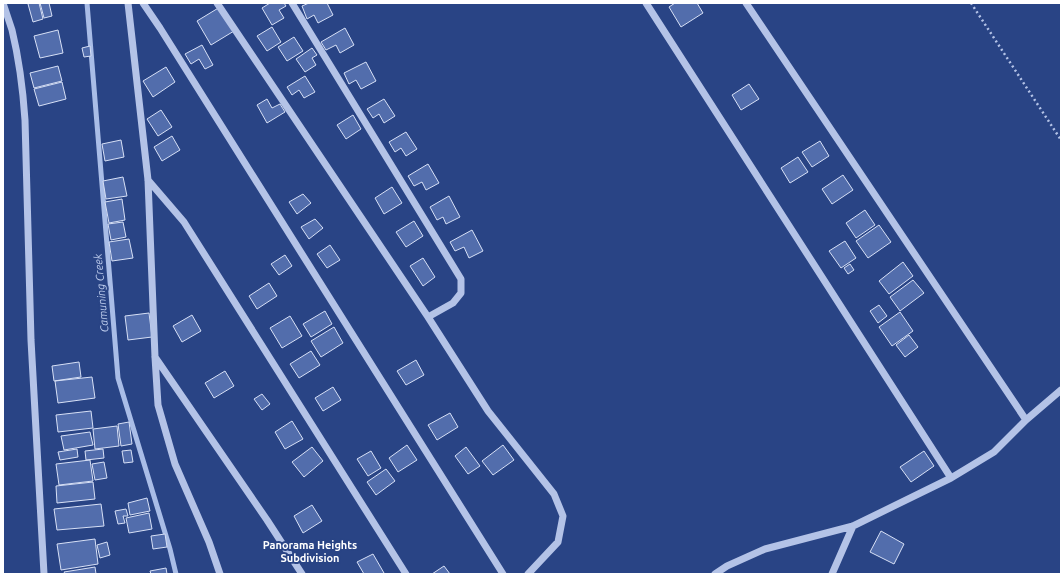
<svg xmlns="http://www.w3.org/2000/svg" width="1064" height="577" viewBox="0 0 1064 577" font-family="Ubuntu,sans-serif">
<rect width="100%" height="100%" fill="#294485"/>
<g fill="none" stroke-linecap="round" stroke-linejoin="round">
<path stroke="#a9bde7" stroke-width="5" d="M87,3L118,378L170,549L176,574"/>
</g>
<path fill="#526dac" stroke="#d7e0f6" d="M30,3H39L43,19L33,22L28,4Z
M40,3H49L52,16L44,18Z
M270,3H284L286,6L279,10L284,18L272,25L262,8Z
M309,3H327L333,15L318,23L314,15L307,19L302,6Z
M675,3H697L703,13L681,27L669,7Z
M220,7L234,31L211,45L197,21Z
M272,27L281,42L267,51L257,36Z
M345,28L354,45L340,53L336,45L326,50L321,42Z
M58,30L63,53L40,58L34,36Z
M294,37L303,51L287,61L278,47Z
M202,45L213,65L205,69L199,59L191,64L185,54Z
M90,46L91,56L84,57L82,48Z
M312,48L317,55L312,58L316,65L305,72L296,59Z
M366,62L376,81L361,89L356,80L349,84L344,73Z
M58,66L62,81L34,88L30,73Z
M166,67L175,82L153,97L143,81Z
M305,76L315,92L304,98L299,90L292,95L287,87Z
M62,82L66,99L39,106L34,89Z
M749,84L759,99L741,110L732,95Z
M267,99L272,108L280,104L285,112L267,123L257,105Z
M384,99L395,116L384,123L379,114L373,118L367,109Z
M161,110L172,127L158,136L147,119Z
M353,115L361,129L346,139L337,125Z
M406,132L417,149L406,156L401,148L395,152L389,142Z
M172,136L180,150L162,161L154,147Z
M121,140L124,157L105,161L102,144Z
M820,141L829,156L812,167L802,152Z
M798,157L808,172L790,183L781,168Z
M428,164L439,183L426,190L422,182L414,186L408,176Z
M843,175L853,190L832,204L822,189Z
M123,177L127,196L106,199L103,181Z
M392,187L402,203L384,214L375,198Z
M303,194L311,203L297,214L289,202Z
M449,196L460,217L446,224L443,217L437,220L430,207Z
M122,199L125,220L109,223L105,202Z
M865,210L875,225L856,238L846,223Z
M315,219L323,228L309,239L301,227Z
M414,221L423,236L406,247L396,232Z
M123,222L126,237L111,240L108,224Z
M879,225L891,242L868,258L856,241Z
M472,230L483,251L469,258L464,247L455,251L450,242Z
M129,239L133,258L112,261L109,242Z
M845,241L856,258L841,268L829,251Z
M330,245L340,260L327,268L317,254Z
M285,255L292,266L279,275L271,264Z
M423,258L435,277L423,286L410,266Z
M903,262L913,276L889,294L879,281Z
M850,264L854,270L848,274L844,268Z
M913,280L924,293L900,311L890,297Z
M269,283L277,296L257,309L249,296Z
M879,305L887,316L878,323L870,311Z
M325,311L332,324L311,337L303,324Z
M900,312L913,331L892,346L879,327Z
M149,313L152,337L128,340L125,316Z
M192,315L201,331L182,342L173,326Z
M290,316L302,336L282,348L270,328Z
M334,327L343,343L321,357L311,341Z
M909,335L918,347L905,357L896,345Z
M311,351L320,365L299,378L290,364Z
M416,360L424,375L406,385L397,371Z
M79,362L81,377L54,381L52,366Z
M225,371L234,386L214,398L205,383Z
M92,377L95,398L58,403L55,381Z
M333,387L341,400L323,411L315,398Z
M262,394L270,404L262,410L254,399Z
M91,411L93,428L58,432L56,415Z
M450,413L458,427L437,440L428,425Z
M292,421L303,439L285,449L275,432Z
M129,422L132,444L121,446L118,424Z
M117,426L119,446L95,449L93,429Z
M90,432L93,445L64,450L61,436Z
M407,445L417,460L398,472L389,458Z
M503,445L514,460L493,475L482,461Z
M312,447L323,461L304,477L292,462Z
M466,447L480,466L468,474L455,456Z
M77,449L78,457L60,460L58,452Z
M103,449L104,458L86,460L85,451Z
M131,450L133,462L124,463L122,451Z
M371,451L381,468L368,476L357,459Z
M924,451L934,466L911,482L900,467Z
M90,460L93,481L59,485L56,464Z
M104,462L107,478L95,480L92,464Z
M386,469L395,481L376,495L367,482Z
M93,482L95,499L57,503L56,486Z
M147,498L150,511L130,515L128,503Z
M101,504L104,526L57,530L54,509Z
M312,505L322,521L303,533L294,516Z
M126,509L128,516H123L125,523L118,524L115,511Z
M149,513L152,529L129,533L126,518Z
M881,531L904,544L894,564L870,552Z
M165,534L167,547L153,549L151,536Z
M95,539L98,564L61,570L57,544Z
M107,542L110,555L100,558L97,545Z
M373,554L384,573L382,574H364L357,562Z
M444,566L450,574H432Z
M95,567L96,574H65L64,572Z
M166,568L167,574H151L150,571Z"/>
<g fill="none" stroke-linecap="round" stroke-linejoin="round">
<path stroke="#b4c3e7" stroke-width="2.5" stroke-dasharray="2 3" stroke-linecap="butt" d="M971,3L1061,140"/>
<path stroke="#b4c3e7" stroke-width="7" d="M3,3C6,12 9,21 12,30C19,59 23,90 25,120L31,340L44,574
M128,3L148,180L155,357L158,405L175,464L209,542L220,574
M143,3L160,28L503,574
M217,3L428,317L488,411L554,494L563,516L558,542L528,574
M292,3L461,279V293L453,303L428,317
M646,3L951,478
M746,3L1026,420
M148,180L184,222L406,574
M155,357L267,520L302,574
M715,574L727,566L765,549L853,526L951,478L994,452L1026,420L1061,390
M832,574L853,526"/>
</g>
<g text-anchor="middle" stroke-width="4" stroke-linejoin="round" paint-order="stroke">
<g font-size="11" font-style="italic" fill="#bfceee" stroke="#294485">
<text transform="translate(101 293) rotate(-95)" y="4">Camuning Creek</text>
</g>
<g font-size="11" font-weight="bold" fill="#fff" stroke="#294485">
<text x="310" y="549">Panorama Heights<tspan x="310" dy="13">Subdivision</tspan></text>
</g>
</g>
<rect width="1064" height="577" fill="none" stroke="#ffffff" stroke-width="8"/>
</svg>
